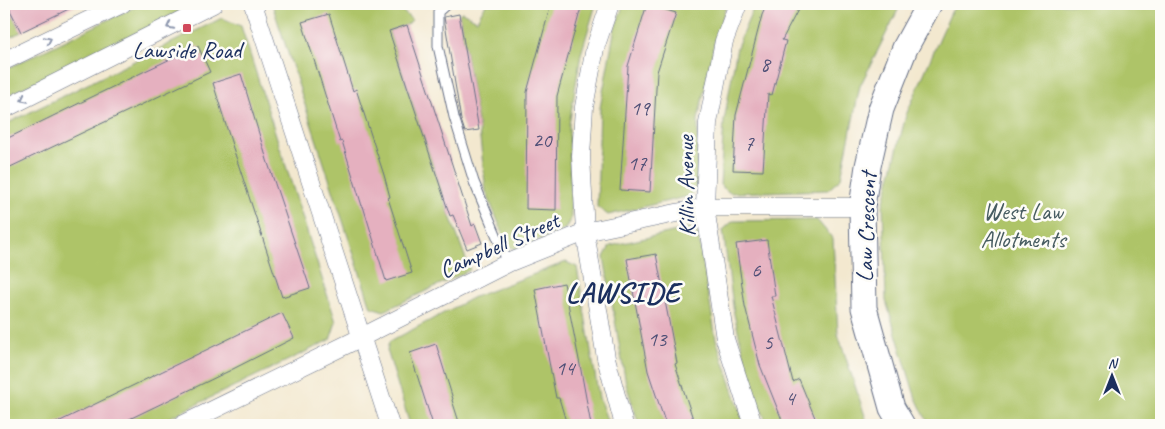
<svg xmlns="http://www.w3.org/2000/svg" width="1165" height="429" viewBox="0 0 1165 429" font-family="Caveat,sans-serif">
<rect width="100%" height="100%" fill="#fdfcf7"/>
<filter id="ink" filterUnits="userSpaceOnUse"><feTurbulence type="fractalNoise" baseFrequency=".02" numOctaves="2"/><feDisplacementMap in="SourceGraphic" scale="10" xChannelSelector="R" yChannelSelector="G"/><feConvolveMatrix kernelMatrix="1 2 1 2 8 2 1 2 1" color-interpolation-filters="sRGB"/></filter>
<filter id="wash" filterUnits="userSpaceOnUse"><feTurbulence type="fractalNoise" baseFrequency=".0096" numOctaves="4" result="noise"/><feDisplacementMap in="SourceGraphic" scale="20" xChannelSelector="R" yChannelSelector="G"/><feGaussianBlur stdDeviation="1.12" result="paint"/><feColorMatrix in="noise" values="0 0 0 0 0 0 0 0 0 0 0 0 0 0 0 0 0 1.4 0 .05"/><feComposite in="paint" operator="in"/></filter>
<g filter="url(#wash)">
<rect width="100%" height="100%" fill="#f3e8cf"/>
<path fill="#aec468" stroke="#647a63" d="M4,4H7L21,32L4,40Z
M141,4H196L4,97V70Z
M272,4H403L399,8L412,20L407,25L389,31L450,216L470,270L384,311L371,307Z
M486,4H596L581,54L569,125L571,218L565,229L516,249L508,246L486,192L479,130L459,14L462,12L477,20Z
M624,4H727L715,39L698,120L697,187L690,196L608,215L597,207L600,108L615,27Z
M755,4H901L860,86L841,178L828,190L730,193L720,185L724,121L737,47Z
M957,4H1161V425H929L915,396L886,301L883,205L906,115L951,12Z
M222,18L241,26L336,322L330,340L154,425H4V125Z
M817,220L833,239L838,334L868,425H768L753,391L734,314L723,230L733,221Z
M690,228L698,234L716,339L745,425H639L626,384L604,257L610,246Z
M566,262L577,267L599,398L609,425H410L387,350L389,342L474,297Z"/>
<g id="blocks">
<path fill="#e5b0bf" d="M7,4H79L21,32Z
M551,4H582L557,96L556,210L526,209L527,92Z
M647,4L676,13L657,72L650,192L620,190L628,66Z
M767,4H801L782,40L786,41L772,95L768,94L763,171L733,170L736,115L762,15Z
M329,14L353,91L356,89L384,175L390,197L388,198L412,273L386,281L363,206H362L342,141L340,142L302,22Z
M459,14L479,130L465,132L461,120L444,17Z
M407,25L472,226L475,224L482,243L467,249L453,215L450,216L389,31Z
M198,46L210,72L4,170V140L143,72Z
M241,74L267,160L310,288L282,297L232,145L213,83Z
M767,240L775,296H771L793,382L799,379L818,425H784L760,365L745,306L736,244Z
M656,254L677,363L675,364L695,425H666L648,371L627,259Z
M564,283L580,365L591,425H567L559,398H556L535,289Z
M282,313L294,338L229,371L117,425H52Z
M436,344L453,399L452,400L460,425H433L410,353Z"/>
</g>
</g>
<g filter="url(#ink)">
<use href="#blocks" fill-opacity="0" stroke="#677086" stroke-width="1"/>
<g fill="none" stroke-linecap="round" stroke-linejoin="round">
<defs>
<path id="lane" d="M447,4L438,12V46L454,117L474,182L508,263"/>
<path id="street" d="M253,4L390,425
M610,4L595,48L584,107L581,156L585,232L606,358L624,425
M738,4L724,41L708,123L705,207L725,339L753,425
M4,61L122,4
M4,109L213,4
M182,425L360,338L508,263L585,232L705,207H862"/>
<path id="secondary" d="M902,425L892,408L864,308L862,207L868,166L881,109L905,48L929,4"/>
</defs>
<use href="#lane" stroke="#677086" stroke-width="11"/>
<use href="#street" stroke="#677086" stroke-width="19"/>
<use href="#secondary" stroke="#677086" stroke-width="27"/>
<use href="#lane" stroke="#fff" stroke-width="9"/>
<use href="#street" stroke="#fff" stroke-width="18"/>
<use href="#secondary" stroke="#fff" stroke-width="25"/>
</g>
<defs><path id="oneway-chevron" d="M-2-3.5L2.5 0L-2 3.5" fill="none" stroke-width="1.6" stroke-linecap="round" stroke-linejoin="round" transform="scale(1.25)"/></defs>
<g stroke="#8d97ae">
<use href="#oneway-chevron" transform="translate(170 26) rotate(153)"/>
<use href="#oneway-chevron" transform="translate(48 40) rotate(-26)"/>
<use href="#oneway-chevron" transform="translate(24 99) rotate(153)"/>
</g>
</g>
<rect fill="#d1495b" stroke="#fdfcf7" stroke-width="2" x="182" y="23" width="10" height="10" rx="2.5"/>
<g text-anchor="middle" stroke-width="5" stroke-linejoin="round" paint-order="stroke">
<g font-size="21" fill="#4e4f76">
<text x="765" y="71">8</text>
<text x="640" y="115">19</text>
<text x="542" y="147">20</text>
<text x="749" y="150">7</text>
<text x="637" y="170">17</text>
<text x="756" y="277">6</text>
<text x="657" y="346">13</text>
<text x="768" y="349">5</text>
<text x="565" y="375">14</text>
<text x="790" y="405">4</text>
</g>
<g font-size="24" fill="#1b2f5e" stroke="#fdfcf7">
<text x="187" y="58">Lawside Road</text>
</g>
<g font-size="24" fill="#1b2f5e" stroke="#fdfcf7">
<text transform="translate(686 186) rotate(-91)" y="8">Killin Avenue</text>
<text transform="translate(866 227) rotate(-88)" y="8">Law Crescent</text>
<text transform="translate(499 245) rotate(-24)" y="8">Campbell Street</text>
</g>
<g font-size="24" fill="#475c61" stroke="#fdfcf7">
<text x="1023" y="219">West Law<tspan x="1023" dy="28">Allotments</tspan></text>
</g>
<g font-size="29" font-weight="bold" letter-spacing="1" fill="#1b2f5e" stroke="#fdfcf7">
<text x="623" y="302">LAWSIDE</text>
</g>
</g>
<rect width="1165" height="429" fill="none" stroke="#fdfcf7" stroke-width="20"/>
<g transform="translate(1112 376)" stroke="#fdfcf7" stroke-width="4" paint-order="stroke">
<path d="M0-4L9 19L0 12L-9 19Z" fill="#1b2f5e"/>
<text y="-8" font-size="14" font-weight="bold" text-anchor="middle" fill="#1b2f5e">N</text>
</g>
</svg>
